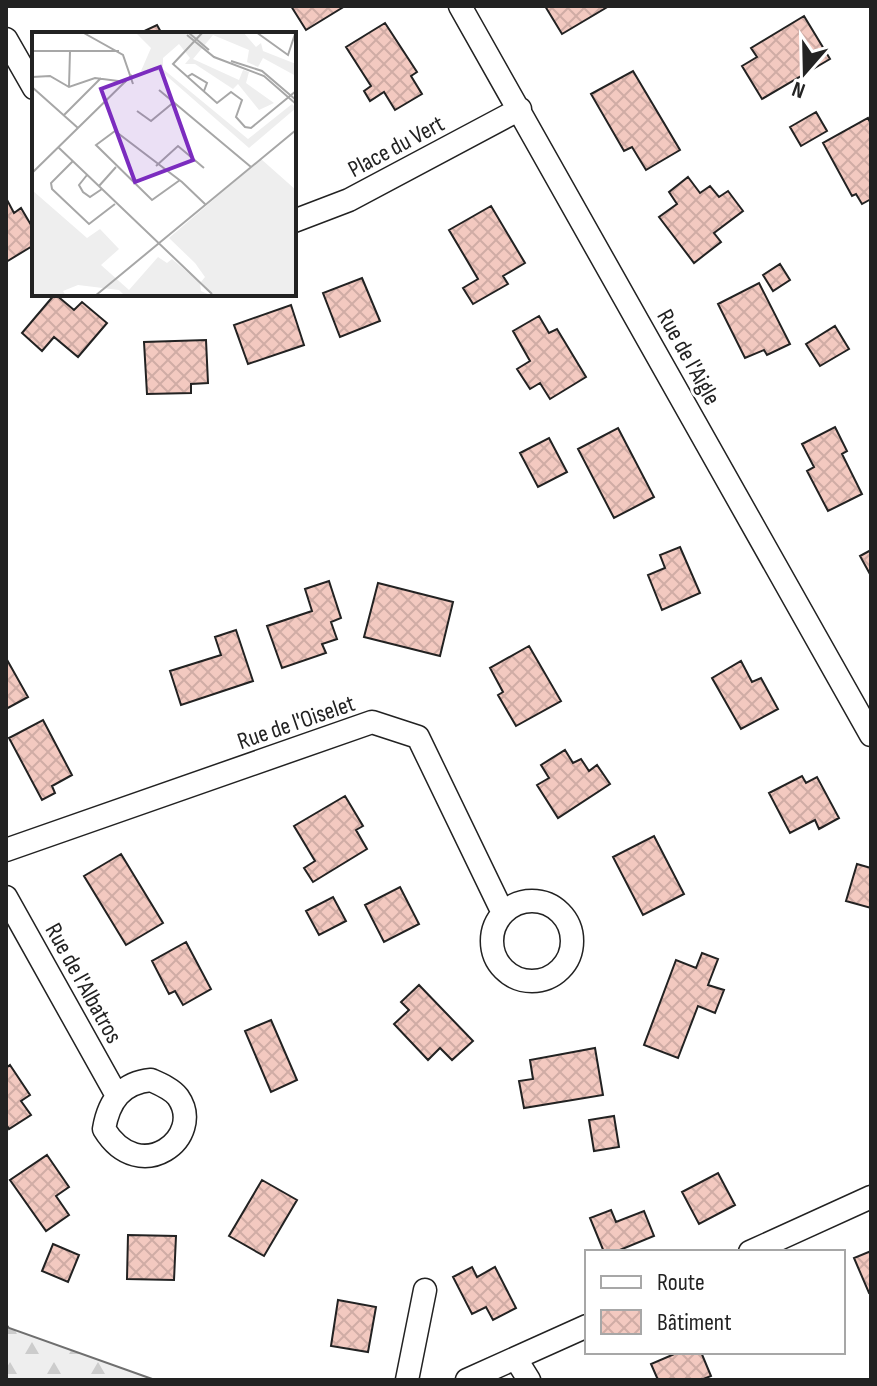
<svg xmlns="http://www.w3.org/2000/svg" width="877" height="1386" viewBox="0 0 877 1386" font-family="'Sofia Sans Condensed',sans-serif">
<defs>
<pattern id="forest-firs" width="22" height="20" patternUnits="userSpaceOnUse" patternTransform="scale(2)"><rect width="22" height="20" fill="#eee"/><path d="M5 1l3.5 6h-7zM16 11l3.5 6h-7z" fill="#ccc"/></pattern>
<pattern id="building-cross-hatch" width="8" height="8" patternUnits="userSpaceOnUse" patternTransform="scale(2)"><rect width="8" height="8" fill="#f3c9c0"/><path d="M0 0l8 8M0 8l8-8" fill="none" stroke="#d0aca5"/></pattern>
</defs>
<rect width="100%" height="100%" fill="#fff"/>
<path fill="url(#forest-firs)" stroke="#6f6f6f" stroke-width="2" d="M6,1324L9,1328L155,1380H6Z"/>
<path fill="url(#building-cross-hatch)" stroke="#222" stroke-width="2" d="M291,6H345L306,30Z
M545,6H609L562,34Z
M804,16L830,59L762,99L742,66L757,57L751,48Z
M385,23L417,72L411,76L422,94L395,110L384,92L370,101L364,91L371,86L346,47Z
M157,25L162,34H138Z
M633,71L680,150L646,170L632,147L624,151L591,94Z
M816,112L827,131L801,146L790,127Z
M868,118L871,124V199L862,204L856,194L852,196L823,143Z
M688,177L700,193L710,186L719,197L728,191L743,211L714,233L721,242L694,263L659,217L677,204L669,192Z
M6,198L14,213L21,208L34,230V245L6,262Z
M491,206L525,263L503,276L508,284L473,304L463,288L478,279L449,230Z
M780,264L790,280L773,291L763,275Z
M362,278L380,321L340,337L323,293Z
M759,283L790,344L767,355L764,350L745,358L718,304Z
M55,294L74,310L82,302L107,323L78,357L54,337L42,351L22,333Z
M291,305L304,345L248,364L234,325Z
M539,316L549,333L557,329L586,377L550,399L540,383L530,389L517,369L530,361L513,331Z
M835,326L849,349L820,366L806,344Z
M206,340L208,383L191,384V393L147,394L144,342Z
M835,427L847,451L842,454L862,494L828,511L807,471L814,467L802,444Z
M618,428L654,497L614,518L578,449Z
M549,438L567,472L538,487L520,453Z
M680,547L700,593L662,610L648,575L665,568L660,555Z
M871,550V576L860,556Z
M329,581L341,618L331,622L337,639L322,644L326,653L282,668L267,626L312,611L305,589Z
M378,583L453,602L440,656L364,637Z
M236,630L253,681L181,705L170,671L221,655L215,637Z
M529,646L561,701L516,726L498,695L503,692L490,668Z
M6,658L28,697L6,709Z
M741,661L752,682L761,678L778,709L741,729L712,678Z
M43,720L72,775L52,786L55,793L42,800L9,738Z
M565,750L573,763L581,759L589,771L597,765L610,784L558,818L537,785L549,778L541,765Z
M802,776L806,783L817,777L839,818L819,829L815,820L790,833L769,793Z
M345,796L363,826L356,830L367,849L313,882L304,868L315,861L294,826Z
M654,836L684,894L643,915L613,857Z
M121,854L163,923L126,945L84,876Z
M857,864L871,868V908L846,901Z
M400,887L419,924L384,942L365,905Z
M333,897L346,921L319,935L306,911Z
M186,942L211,989L183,1005L175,991L169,994L152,961Z
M702,953L718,959L708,985L724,990L715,1013L698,1006L678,1058L644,1045L676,960L696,968Z
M419,985L473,1041L452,1060L440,1048L428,1060L394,1024L409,1010L401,1002Z
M271,1020L297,1080L271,1092L245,1031Z
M595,1048L603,1095L524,1108L519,1081L533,1079L530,1060Z
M10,1065L30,1095L21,1101L31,1115L9,1129L6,1124V1068Z
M614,1116L619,1147L594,1151L589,1120Z
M47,1155L69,1187L56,1196L69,1215L46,1231L10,1180Z
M718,1173L735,1205L699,1224L682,1192Z
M262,1180L297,1200L264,1256L229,1236Z
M611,1210L616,1222L644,1211L654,1236L615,1252H604L590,1218Z
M128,1235L176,1236L174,1280L127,1279Z
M53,1244L79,1255L68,1282L42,1271Z
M871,1251V1292L869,1293L854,1258Z
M472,1267L477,1277L495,1267L516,1308L493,1320L486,1307L472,1314L453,1277Z
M338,1300L376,1307L368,1352L331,1346Z
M679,1352H701L711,1376L701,1380H658L651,1364Z"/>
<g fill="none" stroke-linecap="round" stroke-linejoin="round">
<defs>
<path id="street" d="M460,6L871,735
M6,39L34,88
M294,221L349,200L520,109
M6,850L372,722L418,737L503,913
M6,897L116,1094
M492 941a40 40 0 1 1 80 0a40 40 0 1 1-80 0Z
M151,1080C160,1084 172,1089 178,1097C206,1137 140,1188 104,1129C109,1100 122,1083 151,1080Z
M750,1252L871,1197
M516,1359L529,1380
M407,1380L425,1290
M467,1380L587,1326"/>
</defs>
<use href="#street" stroke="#222" stroke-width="25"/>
<use href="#street" stroke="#fff" stroke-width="22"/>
</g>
<g text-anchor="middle" stroke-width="6" stroke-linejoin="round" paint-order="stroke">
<g font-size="24" fill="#222" stroke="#fff">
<text transform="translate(396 146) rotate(-28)" y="8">Place du Vert</text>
<text transform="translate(689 357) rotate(61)" y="8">Rue de l'Aigle</text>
<text transform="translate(296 722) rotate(-19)" y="8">Rue de l'Oiselet</text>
<text transform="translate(84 983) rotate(61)" y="8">Rue de l'Albatros</text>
</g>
</g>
<g transform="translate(32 32)">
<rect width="264" height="264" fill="#fff"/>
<path d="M229,127L264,158V264H182L169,250L173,245L163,231L137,206Z" fill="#eee"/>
<path d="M103,0H211L224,15L229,11L231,19L264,32V44L231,26L226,35L215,30L217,18L181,3L161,27L207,48L211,38L217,40L214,51L242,71L227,78L206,52L201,57L163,32H153L158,26L147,12L131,26V37L216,107L260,72L264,76L217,116L129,39H109L119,16ZM0,158L55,206L68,197L87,217L69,233L97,258L126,225L135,231L140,227L168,251L169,259L180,264H93L87,258L46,253L31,259L34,264H0Z" fill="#eee"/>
<path fill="none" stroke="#a7a7a7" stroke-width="2" d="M50,0L91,23L101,52M171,0L141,32L185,71L199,60L210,68L204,85L213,95L219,96L264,59M224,0L256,23L263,2M157,1L177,18M155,3L182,25L232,44L264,72M0,19H87M199,29L230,39L264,68M0,45L18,44L37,55L63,46L94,50M155,45L160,42L175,51L172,59M0,55L46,96M37,55L38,19M127,58L219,135M105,79L119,89L142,70M32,83L69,46M26,115L180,262M41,129L19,151L20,157L57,192L83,172M124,134L146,114L172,136M0,141L100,43M55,143L47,153L51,160L58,165L70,157M148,148L120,168L64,113L83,99L150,150L173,172M67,154L84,135M63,264L264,98"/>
<path fill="#7b2cbf" fill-opacity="0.15" stroke="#7b2cbf" stroke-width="4" d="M128,35L161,128L103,150L69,57Z"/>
<rect width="264" height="264" fill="none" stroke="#222" stroke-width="4"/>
</g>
<rect width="877" height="1386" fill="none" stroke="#222222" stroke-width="16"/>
<rect x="585" y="1250" width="260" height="104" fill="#ffffff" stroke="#a7a7a7" stroke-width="2"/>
<rect x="601" y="1276" width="40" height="12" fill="#ffffff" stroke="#a7a7a7" stroke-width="2"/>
<text x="657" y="1290" font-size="24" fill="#222222">Route</text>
<rect x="601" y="1310" width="40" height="24" fill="url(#building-cross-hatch)" stroke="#a7a7a7" stroke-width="2"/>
<text x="657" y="1330" font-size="24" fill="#222222">Bâtiment</text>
<g transform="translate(805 72) rotate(200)" stroke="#ffffff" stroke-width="6" paint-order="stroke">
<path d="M0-6L14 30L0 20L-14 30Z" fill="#222222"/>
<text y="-12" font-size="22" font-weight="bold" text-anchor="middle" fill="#222222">N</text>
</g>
</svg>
